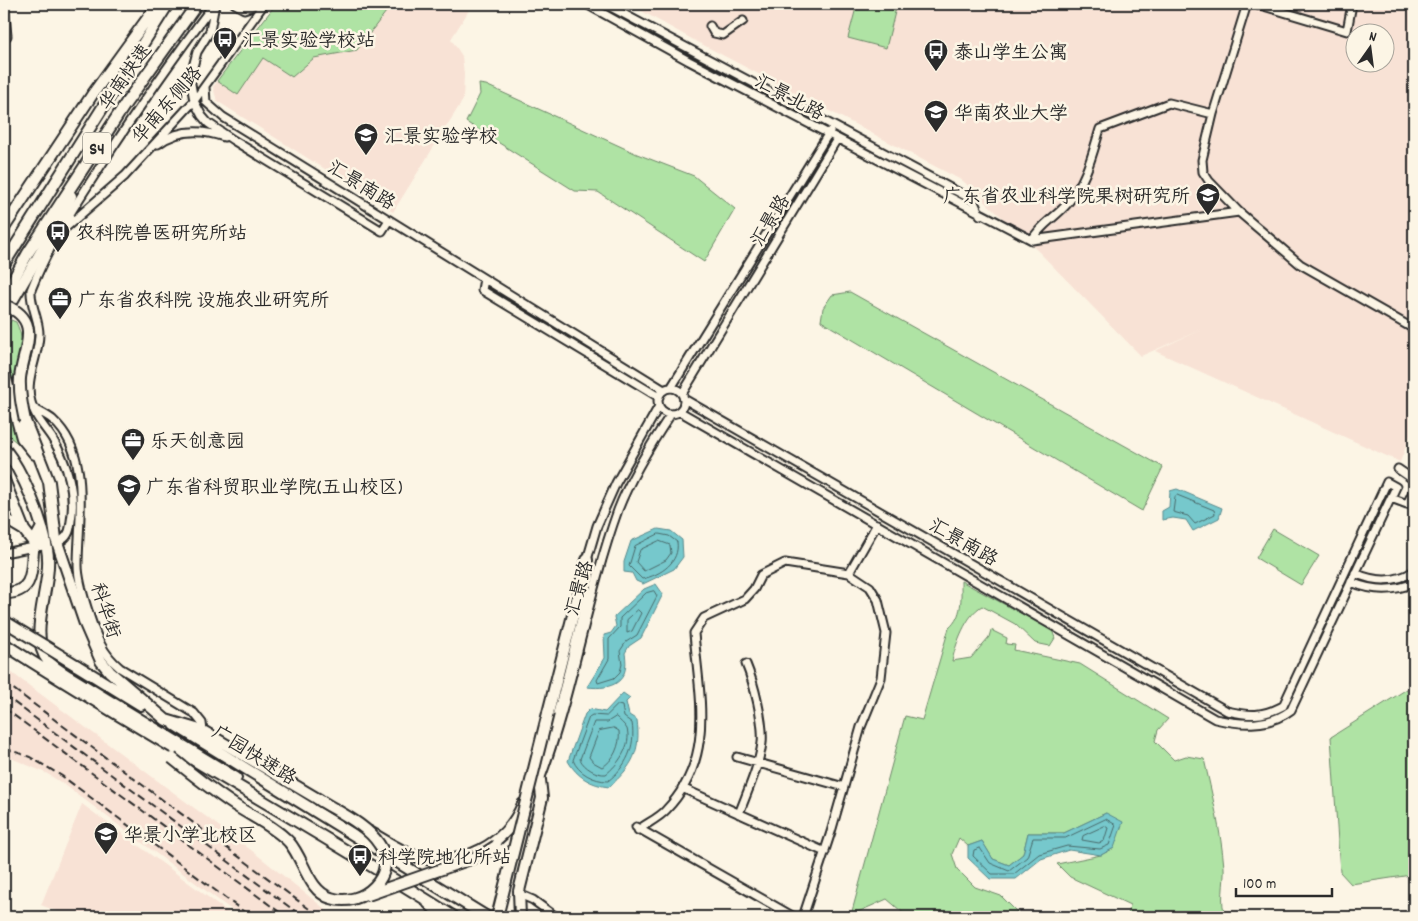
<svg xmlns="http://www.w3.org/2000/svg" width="1418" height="921" viewBox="0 0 1418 921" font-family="Dekko,'LXGW WenKai TC',sans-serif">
<rect width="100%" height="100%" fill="#fcf5e5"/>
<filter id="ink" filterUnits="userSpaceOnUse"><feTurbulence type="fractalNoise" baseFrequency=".02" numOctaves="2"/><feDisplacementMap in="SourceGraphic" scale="10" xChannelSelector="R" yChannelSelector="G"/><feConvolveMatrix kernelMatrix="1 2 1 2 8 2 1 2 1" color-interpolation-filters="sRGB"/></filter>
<g filter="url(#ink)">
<path fill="#f8e2d5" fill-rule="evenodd" d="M276,4H473L451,39L462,56L464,74L463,100L393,212L217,101L213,87Z
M629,4H1414V438L1410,436L1400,462L1155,351L1200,330L1141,356L1039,252L963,181L690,38ZM1356,32H1386V62H1356Z
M4,667L251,850L335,917H241L65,785L46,773L4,755Z
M82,804L235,917H71L41,905Z"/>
<path fill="#afe3a4" stroke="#6d8768" d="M276,4H392L357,50L314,58L292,77L263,58L238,95L217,81Z
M857,4H897L886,48L848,38Z
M479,84L486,85L637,154L694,176L735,209L704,262L598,192L575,191L466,122L480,94Z
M850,292L1163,467L1142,511L821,321L823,308L832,295Z
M11,320L16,322C27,345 20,359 12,383C5,359 0,344 11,320Z
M4,389L21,446L4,432Z
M1273,529L1319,556L1301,585L1256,558Z
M961,581L1052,630L1055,638L1050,646L1035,643L1015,624L982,606C966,615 956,643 952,661L971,658L989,637L991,630L1007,638L1006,644L1015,645L1014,650L1080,664L1168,719L1158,730L1155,741L1174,760L1186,756L1204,759C1212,794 1221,831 1224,867C1225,882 1219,903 1226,917H1128L1130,905L1070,877L1057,864L1101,855L1114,848L1106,813L1064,833H1028L1023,854L1009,865L993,859L982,841L968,846L959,838L952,854L957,869L975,887L1001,896L1022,917H908L887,899L851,915L905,716L922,720L949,628C963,616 961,598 961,581Z
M1407,689L1414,692V900L1411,875L1351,884L1340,872L1331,737Z"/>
<path fill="#76c8cc" stroke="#58898c" d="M1177,489L1222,508L1219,518L1193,531L1186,520L1173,518L1162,520V511L1169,507L1170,491Z
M658,529L671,531L682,540L683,557L674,569L643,584L636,581L632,573L624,572V562L631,541Z
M656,584L663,594L641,638L629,646L625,653C630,682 613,690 587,687L605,658L604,635L611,633L616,626L614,617L644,589Z
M623,693L630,698L626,702L629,715L637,720C641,751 633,766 609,787C591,785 577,777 568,761L585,714L590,709L605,712Z
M1106,813L1123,822L1114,848L1101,855L1069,850L1041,859L1016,879H990L968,858V846L982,841L993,859L1009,865L1023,854L1028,833H1064Z"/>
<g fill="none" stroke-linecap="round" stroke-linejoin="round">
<path stroke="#496a6b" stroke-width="1" d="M1177,495L1214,510L1215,514L1195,524L1188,516L1173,512L1175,497Z
M659,534L669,536L677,542C680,562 661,575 642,579L629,566L635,546Z
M659,541L670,545L671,553L666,560L644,571L636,562L640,550Z
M654,591L657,596L637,635L626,642L620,651L622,664L620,672L614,678L598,683L597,680L609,659V639L620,627V618L646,593Z
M638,610L641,613L632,631L627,633V620Z
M618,705L622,706L624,717L632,723C636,747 626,767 608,781C594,781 578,773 573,760L589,717L592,715L606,716Z
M616,717C619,720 625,725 627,729C632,745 618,765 606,774C597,775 584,768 580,759L594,722H607Z
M614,728L619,731C621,744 613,762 602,767L593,762L589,757L599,731Z
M1106,819L1116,825L1109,845L1100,849L1067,846L1039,854L1014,874H992L973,856L974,850L980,848L990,863L1009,871L1027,857L1033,838H1065Z
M1105,826L1108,828L1104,841L1099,843L1082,840L1083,836Z"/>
<defs>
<path id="minor" d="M215,4L210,31L197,52L190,78L194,101L202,116L208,123L233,140L382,231L389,220
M235,4L244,9L259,4
M586,4L689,61L1032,240
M605,4L973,200L980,215
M1247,4L1213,114L1202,160L1203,172L1209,181L1239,212L1300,264L1414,329
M1257,4L1347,31L1352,4
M710,26L714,33L723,35L743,21
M4,36H7L4,4
M205,87L206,102L223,117L664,390
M158,144C178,129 201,129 224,137
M64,229L125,176L194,101L264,4
M1032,240C1040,225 1056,217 1067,204C1086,182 1092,155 1100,129L1169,103L1213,114
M1032,240L1239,212
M484,279L482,290L659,397
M671,388L830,131
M658 401a13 13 0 1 1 26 0a13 13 0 1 1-26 0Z
M682,394L837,139
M33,408C40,412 47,415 53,420C92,455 78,519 78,565C78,582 85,601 90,617C97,638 102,653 120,668L194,713L202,723L203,731
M679,411L1215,719C1242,725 1269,727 1291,710L1396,487L1387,482L1283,706C1262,717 1250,716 1227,711L684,399
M1398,469L1414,480
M1391,498L1407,504L1414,490
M62,540C69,536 70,529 71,521C76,493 67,462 52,438C44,426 34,416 31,402C24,379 39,357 39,334C39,319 30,305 31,290C48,247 73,208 98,170C135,113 173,58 214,4
M4,553L29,548
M849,573L877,524
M1355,573C1374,582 1396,583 1414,571
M1351,582C1372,591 1393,592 1414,583
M737,757L844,787
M540,760L552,732L568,672L586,598L587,560L597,526L616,483L659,406
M540,780C573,692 586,599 618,510C631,476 651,444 671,414
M682,788L825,852
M739,814C747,792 759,767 762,743C764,723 754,683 746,664
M636,827L794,917
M638,830C647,823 659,818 666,810C716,758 699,697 694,633L704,618L745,599L754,589L761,575L785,563L849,573L870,587L878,600L886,633L881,678L861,727L831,832L803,917
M519,894L533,900L556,917
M427,904L441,917"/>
<path id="highway" d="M4,228L92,95L158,4
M4,264L168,4
M4,296L28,253L126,103L197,4
M4,315L66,209L71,196
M4,372L22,438L35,454
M25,421L49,482L56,539L85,624L101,661L110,672L166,720L203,731L318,799
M4,448C23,472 42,518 47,549C54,583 26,633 48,661C54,668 62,672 70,677L236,778
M4,480L24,530
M4,518L24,530L34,543L40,545
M4,593C38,594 30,564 34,543C35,539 39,533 41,529
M4,644C152,739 306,823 454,917
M76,665L141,705
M548,713L587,560
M175,725L487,917
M370,832C386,841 401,852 418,857C461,869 507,844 523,804
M520,917L519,891L542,798L540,780"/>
</defs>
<use href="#minor" stroke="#2b2b2b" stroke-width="11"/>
<use href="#highway" stroke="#2b2b2b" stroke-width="14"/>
<use href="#minor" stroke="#fcf5e5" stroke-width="7"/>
<use href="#highway" stroke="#fcf5e5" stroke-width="10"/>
<path stroke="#2b2b2b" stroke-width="2" stroke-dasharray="8 4" stroke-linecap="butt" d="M4,682L320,917
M4,695L303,917
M4,708L286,917
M4,748L30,757L62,776L251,917"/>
<defs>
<path id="highway-bridge" d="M4,305C44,320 23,349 20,378C19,393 22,407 25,421
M4,621L76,665
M172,758C193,775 213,791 236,806C253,817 275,827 289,842C304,859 308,891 331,898C362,909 400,874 379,844C366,824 338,812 318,799
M368,895L482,855L496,846
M497,917L548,713"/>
</defs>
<use href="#highway-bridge" stroke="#2b2b2b" stroke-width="14" stroke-linecap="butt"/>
<use href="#highway-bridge" stroke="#fcf5e5" stroke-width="10"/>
</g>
</g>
<defs>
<symbol id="bus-pin" viewBox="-11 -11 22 30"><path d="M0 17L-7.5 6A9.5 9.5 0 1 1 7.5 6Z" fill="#2b2b2b" stroke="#fcf5e5"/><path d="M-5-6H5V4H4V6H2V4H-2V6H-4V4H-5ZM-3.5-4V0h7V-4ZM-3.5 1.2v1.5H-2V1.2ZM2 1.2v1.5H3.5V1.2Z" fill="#fff"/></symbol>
<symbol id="university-pin" viewBox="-11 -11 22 30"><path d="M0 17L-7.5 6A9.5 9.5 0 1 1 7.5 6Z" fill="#2b2b2b" stroke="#fcf5e5"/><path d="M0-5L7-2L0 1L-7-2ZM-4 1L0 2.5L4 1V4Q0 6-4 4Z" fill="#fff"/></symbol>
<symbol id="school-pin" viewBox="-11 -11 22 30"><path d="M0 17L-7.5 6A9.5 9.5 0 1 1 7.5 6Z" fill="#2b2b2b" stroke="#fcf5e5"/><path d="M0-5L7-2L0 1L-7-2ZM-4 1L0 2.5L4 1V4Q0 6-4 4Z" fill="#fff"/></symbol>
<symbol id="office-pin" viewBox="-11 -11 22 30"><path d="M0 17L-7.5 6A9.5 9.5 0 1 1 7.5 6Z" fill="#2b2b2b" stroke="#fcf5e5"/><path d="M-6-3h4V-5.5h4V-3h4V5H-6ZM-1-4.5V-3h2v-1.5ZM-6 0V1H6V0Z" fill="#fff"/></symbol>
</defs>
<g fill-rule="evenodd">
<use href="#bus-pin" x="211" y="25" width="28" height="38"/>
<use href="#bus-pin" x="922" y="37" width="28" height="38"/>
<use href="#university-pin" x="922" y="98" width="28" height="38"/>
<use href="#school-pin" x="352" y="121" width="28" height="38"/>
<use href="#university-pin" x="1194" y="181" width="28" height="38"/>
<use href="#bus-pin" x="44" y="218" width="28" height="38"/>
<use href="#office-pin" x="46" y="285" width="28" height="38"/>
<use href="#office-pin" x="119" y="426" width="28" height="38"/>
<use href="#university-pin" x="115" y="472" width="28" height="38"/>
<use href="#school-pin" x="92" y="820" width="28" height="38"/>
<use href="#bus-pin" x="346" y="842" width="28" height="38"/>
</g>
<g text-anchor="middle" stroke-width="5" stroke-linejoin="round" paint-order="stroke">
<rect fill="#fcf5e5" stroke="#6a6863" stroke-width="1" x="83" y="132.5" width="28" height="31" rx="4"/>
<g font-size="18" font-weight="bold" fill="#2b2b2b">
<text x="97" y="154">S4</text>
</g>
<g font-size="19" fill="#2b2b2b" stroke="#fcf5e5" text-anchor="start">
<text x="242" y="46">汇景实验学校站</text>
<text x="954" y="58">泰山学生公寓</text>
<text x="954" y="119">华南农业大学</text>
<text x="384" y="142">汇景实验学校</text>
<text x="1190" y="202" text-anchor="end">广东省农业科学院果树研究所</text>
<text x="76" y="239">农科院兽医研究所站</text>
<text x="78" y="306">广东省农科院 设施农业研究所</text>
<text x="150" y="447">乐天创意园</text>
<text x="146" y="493">广东省科贸职业学院(五山校区)</text>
<text x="124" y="841">华景小学北校区</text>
<text x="378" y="863">科学院地化所站</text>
</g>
<g font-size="19" fill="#2b2b2b" stroke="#fcf5e5">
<text transform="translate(124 76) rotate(-55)" y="7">华南快速</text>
<text transform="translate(790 96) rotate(28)" y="7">汇景北路</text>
<text transform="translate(166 104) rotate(-49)" y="7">华南东侧路</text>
<text transform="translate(362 184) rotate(32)" y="7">汇景南路</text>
<text transform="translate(769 220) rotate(-59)" y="7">汇景路</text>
<text transform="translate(964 541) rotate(30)" y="7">汇景南路</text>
<text transform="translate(578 588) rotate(-74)" y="7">汇景路</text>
<text transform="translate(107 610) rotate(72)" y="7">科华街</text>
<text transform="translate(255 754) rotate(32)" y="7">广园快速路</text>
</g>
</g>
<rect width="1418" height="921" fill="none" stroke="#fcf5e5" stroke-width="20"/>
<rect x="10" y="10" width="1398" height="901" fill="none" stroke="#2b2b2b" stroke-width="2" filter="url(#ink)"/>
<g transform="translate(1370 48) rotate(14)"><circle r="24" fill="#fcf5e5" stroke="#a8a49b"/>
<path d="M0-4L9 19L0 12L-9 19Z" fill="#2b2b2b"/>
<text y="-8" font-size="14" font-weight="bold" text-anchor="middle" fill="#2b2b2b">N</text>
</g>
<path d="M1236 888v8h96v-8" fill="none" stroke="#2b2b2b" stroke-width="2.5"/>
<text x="1243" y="888" font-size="15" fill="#2b2b2b" stroke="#fcf5e5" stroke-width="4" paint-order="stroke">100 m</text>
</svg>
